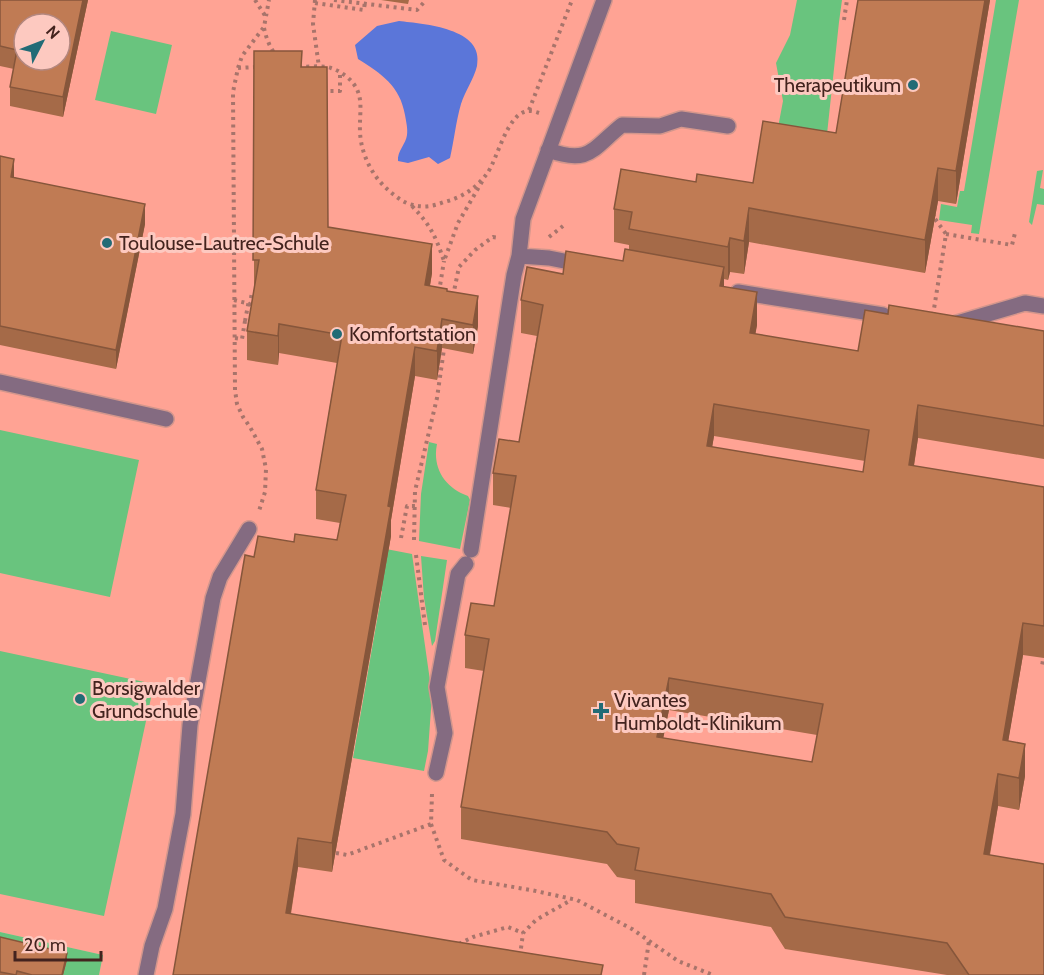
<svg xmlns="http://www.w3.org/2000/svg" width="1044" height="975" viewBox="0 0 1044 975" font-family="Cabin,sans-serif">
<rect width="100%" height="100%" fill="#fbb7ab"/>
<path fill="#ffa394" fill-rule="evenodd" d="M0,0H1044V975H99L103,955L0,932ZM24,24H60V60H24Z"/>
<path fill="#69c47e" d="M797,0H842L839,22L824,162L773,154L783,101L776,63L790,35Z
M996,0H1019L979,234L971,233L972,225L939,220L941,204L957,207L960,191H964Z
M111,31L172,45L156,114L95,100Z
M1043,170L1040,188L1044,189V205L1037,204L1032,225L1029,222L1037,171Z
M0,430L139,460L110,597L0,573Z
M429,442L437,444C432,468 445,488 468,496L470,500L460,549L419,541L421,494Z
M386,549L412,554L432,695L428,751L424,771L353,758L382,591L349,586Z
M421,556L447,560L435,641L432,646L424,598Z
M0,651L154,684L104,916L0,894Z
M0,932L103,955L99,975H0Z"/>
<path fill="#5b76d9" d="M399,21C424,24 485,28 477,66C474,79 465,91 461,104C456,121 454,141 450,158L438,164L429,157L408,163L398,161C397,151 406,144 407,135C408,129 406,121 405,115C400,86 382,74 358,59L355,45L377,26Z"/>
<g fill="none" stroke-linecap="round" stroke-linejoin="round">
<defs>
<path id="minor" d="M548,150C590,165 592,149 622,125L660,126L681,119L728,126
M519,256L549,258L584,265
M738,292L883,315
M954,324L1025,303L1044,306
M0,382L166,419
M471,550L514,275L519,256L523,219L604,0
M436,773L445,733L437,687L458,574L466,564
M146,975L152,946L165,909L183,814L190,725L213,598L220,577L249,529"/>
</defs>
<use href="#minor" stroke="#d3968c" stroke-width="18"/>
<path stroke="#a8746b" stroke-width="4" stroke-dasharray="3 4.5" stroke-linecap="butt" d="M255,0L266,17
M315,0L313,24L319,67
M334,0L417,10L426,0
M315,3L364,10L365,0
M844,20L847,0
M264,28C266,37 269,46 275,54
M256,67L238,68L233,92L235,390L237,404L243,417L250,427L262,449L266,469L265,492L259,511
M299,67C309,67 322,65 331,68C337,70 342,73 347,77C366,93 359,110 360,132C361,153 371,174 386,188C394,195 403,203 413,205C424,208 434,206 444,202C461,198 475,189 486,175C498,160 507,110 530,111C533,111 536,112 539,113
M238,68L242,56L264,27L269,0
M323,91H340V72
M529,110L572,0
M412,206C431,226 435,235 444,261L458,223L483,180
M946,234L1012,245L1015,233
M549,237L563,226
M439,292L444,261
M453,296L459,267L475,250L493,237L500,238
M234,300L250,304L252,292H256
M933,315L946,234L933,216L934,214
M235,338L242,339L245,321
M401,538L407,506H415
M414,540L415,491L437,398L444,349
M416,555L425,625
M1044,654L1042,666H1044
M432,794L431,824L444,860L462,873L472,880L531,890L577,900L632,929L678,961L713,975
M336,853L347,855L431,824
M459,944L473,937L508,927L523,933
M520,956L523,933L536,920L571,900
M644,975L649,941"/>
<use href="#minor" stroke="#846b81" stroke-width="15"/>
<path stroke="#a8746b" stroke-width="4" stroke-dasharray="3 4.5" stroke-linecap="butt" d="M245,321L249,300"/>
</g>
<path fill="#a56a48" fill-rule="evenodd" d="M0,0H88L63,117L10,106V87L14,69L0,66Z
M381,0H409L408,4Z
M858,0H990L956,204L938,201L925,273L749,242L744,274L730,272L728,280L724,279V287L757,325L755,334L858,351L888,314L1044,331V459L918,438L914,466L1044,487V658L1023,655L1008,741L1025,776L1019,810L998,806L990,855L1044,975H947L785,949L771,927L635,903V880L617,877L607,864L461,839V807L484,671L465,668V635L494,606L511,508L493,505V473L519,442L537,336L521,333V300L563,274L623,261L629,250V245L614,242V209L696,182L753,183L836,133ZM714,436L865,461L863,472L712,447ZM669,710L817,735L812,762L663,738Z
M254,51L302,67L328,227L432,273L430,286L447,291L478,326L473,354L442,348L437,380L415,376L391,520V536L332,872L298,867L291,914L603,975H173L254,557L294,542L337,540L340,523L316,519V490L337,363L279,353L278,365L247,360V331L254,289Z
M0,156L14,177L145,224L116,369L0,345Z
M0,937L67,960L63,975H0Z"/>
<path fill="#86563b" d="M83,0H88L63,117V97Z
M985,0H990L956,204V171Z
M14,159V179L11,177Z
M938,168V201L925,273V240Z
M145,204V224L116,369V350Z
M749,208V242L744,274V241Z
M730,238V272L728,280V247Z
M432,244V273L425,314V285Z
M724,267V299L720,286Z
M757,292V325L750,365V333Z
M478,296V326L473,354V325Z
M442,319V348L437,380V351Z
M279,324V353L278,365V336Z
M415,347V376L391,520V536L332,872V843Z
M714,404V436L707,478V446Z
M918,405V438L909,497V465Z
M1023,623V655L1003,772V740Z
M669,678V710L657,769V737Z
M1025,744V776L1019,810V778Z
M998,774V806L984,886V854Z
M298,838V867L286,942V913Z
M67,953V960L63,975H62Z"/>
<path fill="#c07b54" stroke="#86563b" stroke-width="1.5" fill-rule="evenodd" d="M0,0H83L63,97L10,87L17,50L0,46ZM24,24H60V60H24Z
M858,0H985L956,171L938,168L925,240L749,208L744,241L730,238L728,247L629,229L632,212L614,209L621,169L696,182L697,174L753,183L763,121L836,133Z
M254,51H302L301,67H327L328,227L432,244L425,285L447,289V291L478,296L473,325L442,319L437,351L415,347L388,506L391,507L332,843L298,838L286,913L451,941L603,965L601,975H173L245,555L254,557L258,536L294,542L295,534L337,540L346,495L316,490L342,335L279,324L278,336L247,331L259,260H253Z
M0,156L14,159L11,177L145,204L116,350L0,326Z
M625,249L724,267L720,286L757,292L750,333L858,351L865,310L888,314L889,305L1044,331V426L918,405L909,465L1044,487V626L1023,623L1003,740L1025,744L1019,778L998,774L984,854L1044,864V975H969L947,943L785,917L771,894L635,870L639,848L617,844L607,832L461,807L489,639L465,635L471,603L494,606L516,476L493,473L499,439L519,442L543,305L521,300L527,267L563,274L566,251L623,261ZM714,404L869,430L863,472L707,446ZM669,678L823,704L812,762L657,737Z
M0,937L67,953L62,975H32L17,971L16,975L0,972Z"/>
<g fill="#226b76" stroke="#fdc9c0" stroke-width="2">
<circle cx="913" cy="85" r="6"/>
<circle cx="107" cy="243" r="6"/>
<circle cx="337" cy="334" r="6"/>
<circle cx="80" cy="699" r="6"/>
<path d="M598 702h6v6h6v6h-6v6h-6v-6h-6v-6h6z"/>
</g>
<g text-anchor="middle" stroke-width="6" stroke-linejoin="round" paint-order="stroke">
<g font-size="20" fill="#43231e" stroke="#fdc9c0" text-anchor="start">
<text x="901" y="92" text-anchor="end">Therapeutikum</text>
<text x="119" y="250">Toulouse-Lautrec-Schule</text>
<text x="349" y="341">Komfortstation</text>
<text x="92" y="695">Borsigwalder<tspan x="92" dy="23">Grundschule</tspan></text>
<text x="614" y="707">Vivantes<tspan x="614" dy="23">Humboldt-Klinikum</tspan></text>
</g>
</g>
<g transform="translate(42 42) rotate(48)"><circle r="28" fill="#fdc9c0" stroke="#b3877f" stroke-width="1.5"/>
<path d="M0-4.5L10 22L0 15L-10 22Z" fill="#226b76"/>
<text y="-9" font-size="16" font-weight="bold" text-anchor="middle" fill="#43231e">N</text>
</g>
<path d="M15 951v9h86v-9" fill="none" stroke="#43231e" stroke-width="3"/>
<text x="24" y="951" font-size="18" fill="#43231e" stroke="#fdc9c0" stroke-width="4.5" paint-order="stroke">20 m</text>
</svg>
